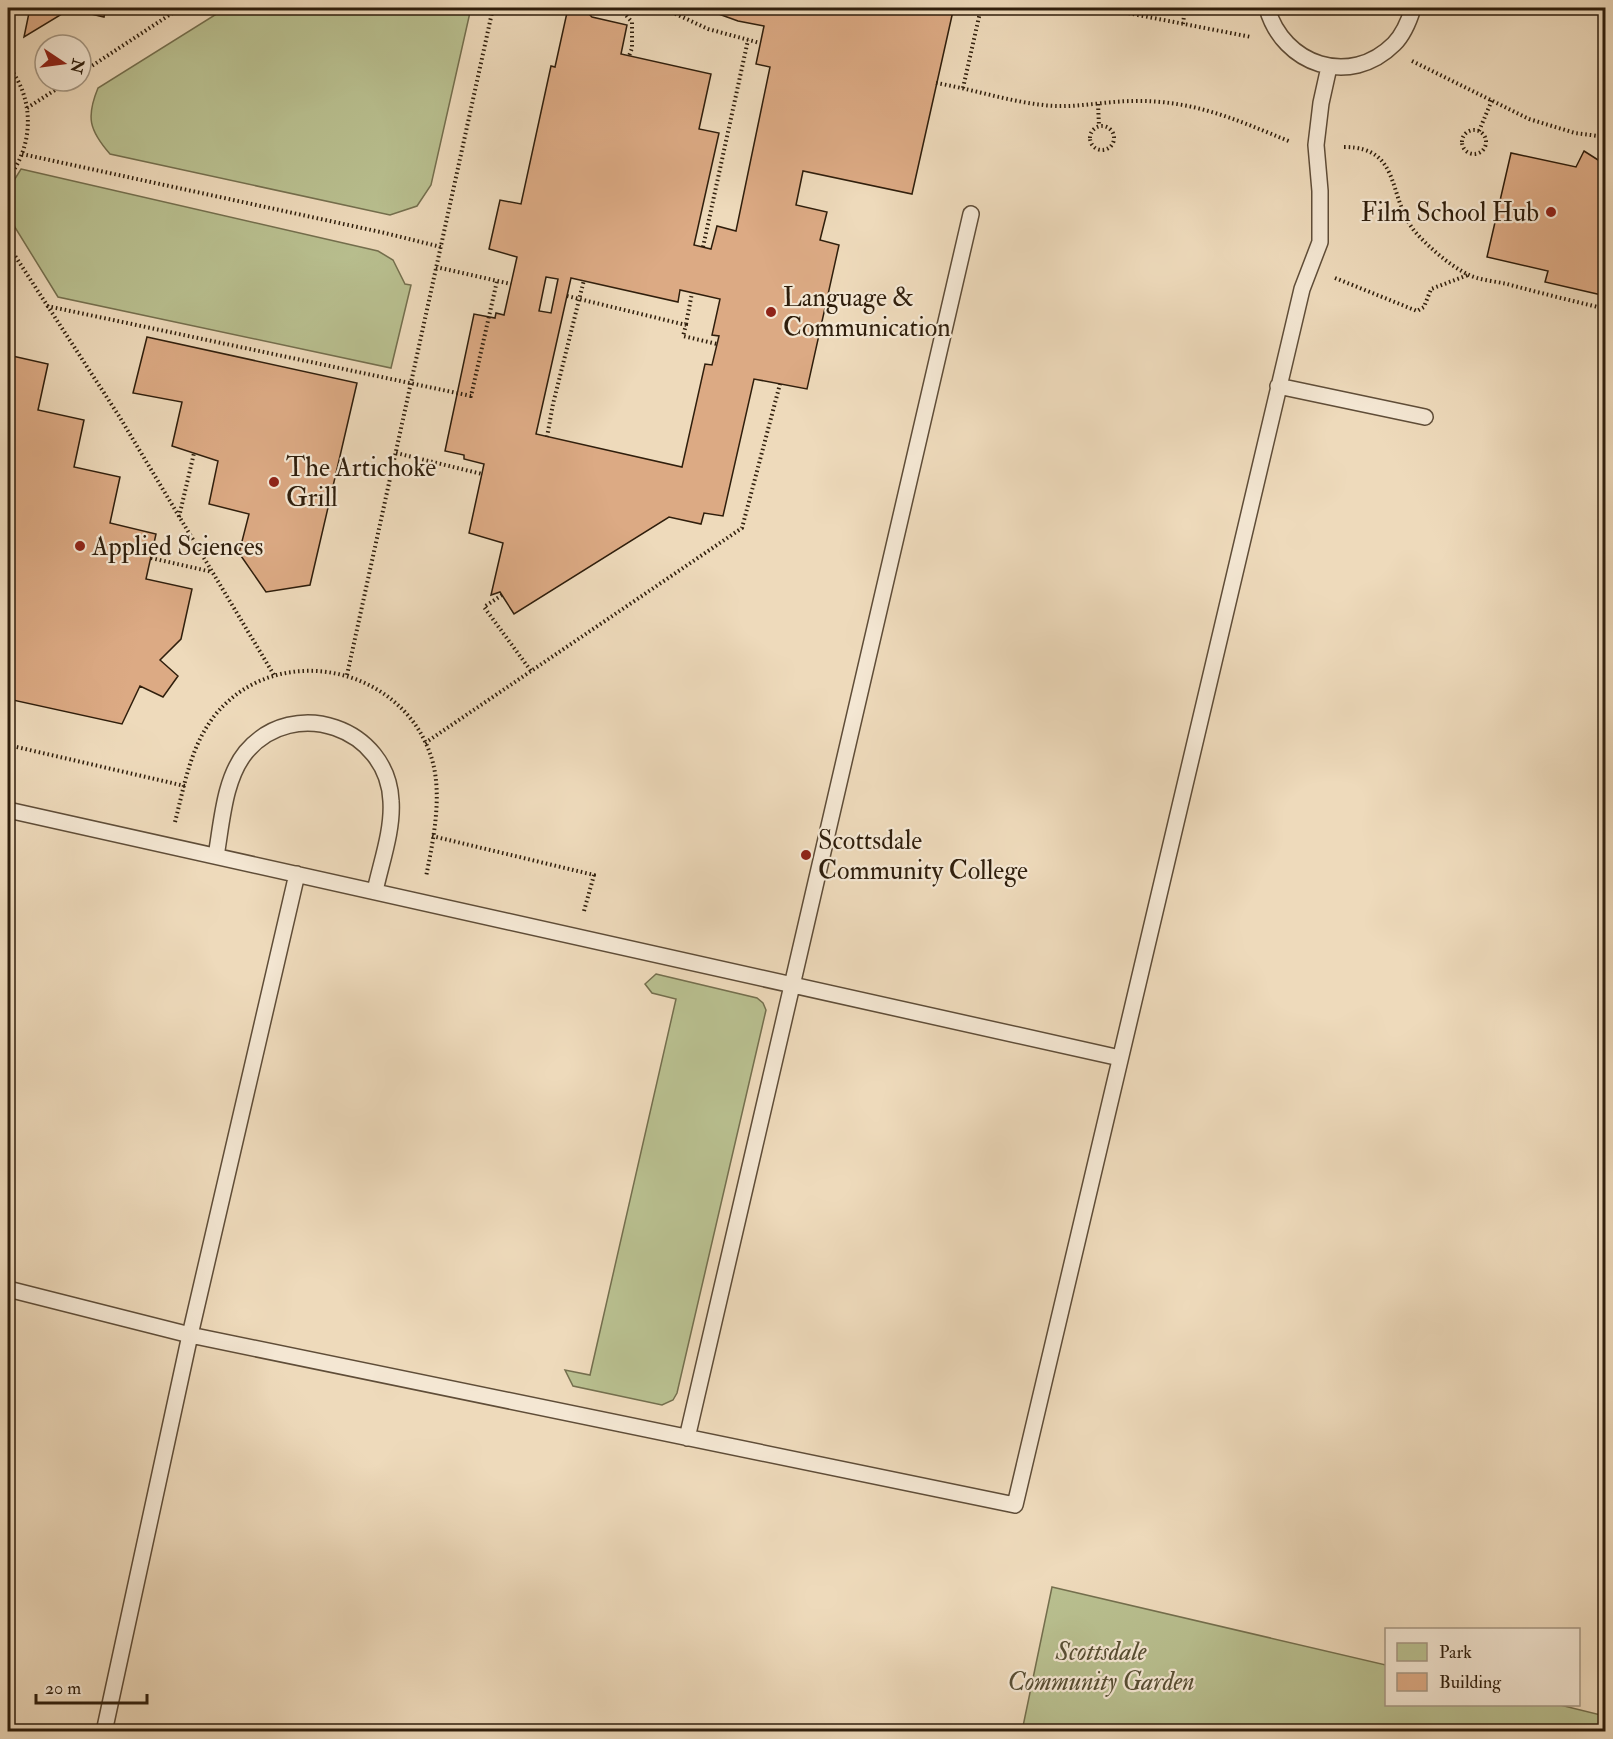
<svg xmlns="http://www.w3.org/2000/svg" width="1613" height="1739" viewBox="0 0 1613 1739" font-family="'IM FELL Double Pica',serif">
<rect width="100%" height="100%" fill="#eedabb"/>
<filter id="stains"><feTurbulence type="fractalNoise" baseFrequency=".00333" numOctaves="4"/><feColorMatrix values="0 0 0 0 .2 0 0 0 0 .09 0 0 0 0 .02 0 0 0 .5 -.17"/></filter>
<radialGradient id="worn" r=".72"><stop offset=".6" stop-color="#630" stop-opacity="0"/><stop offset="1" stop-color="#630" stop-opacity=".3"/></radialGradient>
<path fill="#b9c090" stroke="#746f4e" stroke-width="1.5" d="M226,8H471L431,185L417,206L390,215L110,154C89,130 86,117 98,88Z
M21,169L378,251L393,260L405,284L411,285L391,368L58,297L8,216V190Z
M656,974L757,998L763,1003L766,1010L677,1393L673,1400L662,1405L573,1386L565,1370L590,1375L676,999L652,993L645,984Z
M1052,1587L1386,1665V1704H1556L1605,1716V1731H1022Z"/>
<path fill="#dcaa84" stroke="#2f1e0c" stroke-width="1.5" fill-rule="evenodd" d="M30,8H106L104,17L70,9L24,37Z
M568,8H583L592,17L627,25L621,54L711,74L699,129L719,133L694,245L711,249L717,226L736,231L770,67L756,64L764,26L738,21L702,8H936L953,11L912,194L803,171L796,205L827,212L820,240L839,245L807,389L754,379L723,516L704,513L701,524L669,517L514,614L500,592L491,595L503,543L469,533L484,464L464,459V455L445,451L474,314L495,318L496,313L504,315L517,257L489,249L500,200L521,204L551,66L555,67ZM546,277L558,279L551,313L539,311ZM571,278L678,302L680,290L720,299L712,335L719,336L712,365L705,364L682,467L536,434Z
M1584,151L1606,165V296L1545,282L1548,271L1487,257L1511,153L1576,167Z
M147,337L357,383L310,585L266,592L239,553L249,514L209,504L218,461L172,446L182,402L133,393Z
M8,355L48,364L38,410L84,420L74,467L120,477L110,523L156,534L146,579L192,589L181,639L160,660L178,676L163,697L140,686L122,724L8,699Z"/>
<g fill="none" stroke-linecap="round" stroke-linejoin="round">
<defs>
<path id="lane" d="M1267,8C1283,65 1350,88 1394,44C1404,34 1409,21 1413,8
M1278,386L1425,417
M8,810L1120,1058
M216,856C222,822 224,779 246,752C294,695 388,728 391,801C393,830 381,863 375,891
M8,1289L190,1335L1015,1505L1302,289L1320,242V191L1316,145L1321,103L1329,67
M687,1438L971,214
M104,1732L190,1335L297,874"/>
</defs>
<use href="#lane" stroke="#5f4d38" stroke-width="18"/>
<path stroke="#2f1e0c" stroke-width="4" stroke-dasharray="1.5 3" stroke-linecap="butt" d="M622,8L623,12L632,22V48L629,56
M663,8L708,29L760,43
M1102,8L1251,37
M1183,24L1185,8
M8,36L14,8
M1412,61L1529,119L1575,133L1606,137
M8,66C35,98 34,146 8,178
M81,73L180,8
M936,83C972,89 1007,101 1043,105C1073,109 1104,101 1134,101C1194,100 1237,120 1291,142
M963,88L981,8
M1098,104L1099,126
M27,108L69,81
M1090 138a12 12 0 1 1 24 0a12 12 0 1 1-24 0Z
M1462 142a12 12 0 1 1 24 0a12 12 0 1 1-24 0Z
M1479,131L1492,100
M1344,147C1404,147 1386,200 1417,234C1431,249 1448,264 1467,274C1478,280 1494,281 1507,284C1540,293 1573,301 1606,309
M22,154L385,233L441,247
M8,245L119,416L274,675
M703,247L748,40
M436,267L511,284
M1335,278L1417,311L1424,307L1431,289L1468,275
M567,296L686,325L683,336L717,344
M47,306L471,396L497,281
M686,324L692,293
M547,437L553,404L584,280
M396,453L482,474
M179,517L194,453
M151,558L212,572
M502,595L484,607L531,671
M347,675L493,8
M425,743L742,528L780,384
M8,745L185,786
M175,822C184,787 190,749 212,719C273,637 407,665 433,763C442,799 433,841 426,877
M432,836L594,875L584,911"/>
<use href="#lane" stroke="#f4e7d3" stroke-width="15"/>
</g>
<g fill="#8f2418" stroke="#f4e7d3" stroke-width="2">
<circle cx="1551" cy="212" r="6"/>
<circle cx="771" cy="312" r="6"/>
<circle cx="274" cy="482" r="6"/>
<circle cx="80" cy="546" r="6"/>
<circle cx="806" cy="855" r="6"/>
</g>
<g text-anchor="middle" stroke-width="4.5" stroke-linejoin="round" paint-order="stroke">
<g font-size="26" fill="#2f1e0c" stroke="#f4e7d3" text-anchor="start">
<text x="1539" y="221" text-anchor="end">Film School Hub</text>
<text x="783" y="306">Language &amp;<tspan x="783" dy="30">Communication</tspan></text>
<text x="286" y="476">The Artichoke<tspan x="286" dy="30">Grill</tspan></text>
<text x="92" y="555">Applied Sciences</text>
<text x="818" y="849">Scottsdale<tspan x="818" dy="30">Community College</tspan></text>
</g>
<g font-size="26" font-style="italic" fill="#584f34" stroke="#f4e7d3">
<text x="1101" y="1660">Scottsdale<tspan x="1101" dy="30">Community Garden</tspan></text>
</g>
</g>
<rect width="1613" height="1739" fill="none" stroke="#eedabb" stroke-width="30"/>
<rect x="9" y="9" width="1595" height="1721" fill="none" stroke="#2f1e0c" stroke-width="3"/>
<rect x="15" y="15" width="1583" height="1709" fill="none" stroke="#2f1e0c" stroke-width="1.5"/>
<rect x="1385" y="1628" width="195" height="78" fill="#f4e7d3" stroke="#a59783" stroke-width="1.5"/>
<rect x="1397" y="1643" width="30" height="18" fill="#b9c090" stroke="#a59783" stroke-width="1.5"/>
<text x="1439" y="1658" font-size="18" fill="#2f1e0c">Park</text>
<rect x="1397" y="1673" width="30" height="18" fill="#dcaa84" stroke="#a59783" stroke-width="1.5"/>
<text x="1439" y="1688" font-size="18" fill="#2f1e0c">Building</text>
<g transform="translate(63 63) rotate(103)"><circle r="28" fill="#f4e7d3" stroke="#a59783" stroke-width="1.5"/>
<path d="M0-4.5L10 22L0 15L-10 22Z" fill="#8f2418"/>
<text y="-9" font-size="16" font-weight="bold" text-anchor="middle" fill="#2f1e0c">N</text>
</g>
<path d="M36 1694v9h111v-9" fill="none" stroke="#2f1e0c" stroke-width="3"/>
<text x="45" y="1694" font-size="18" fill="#2f1e0c" stroke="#f4e7d3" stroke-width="4.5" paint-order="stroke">20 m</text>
<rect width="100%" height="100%" filter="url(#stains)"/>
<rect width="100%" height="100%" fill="url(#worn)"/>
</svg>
